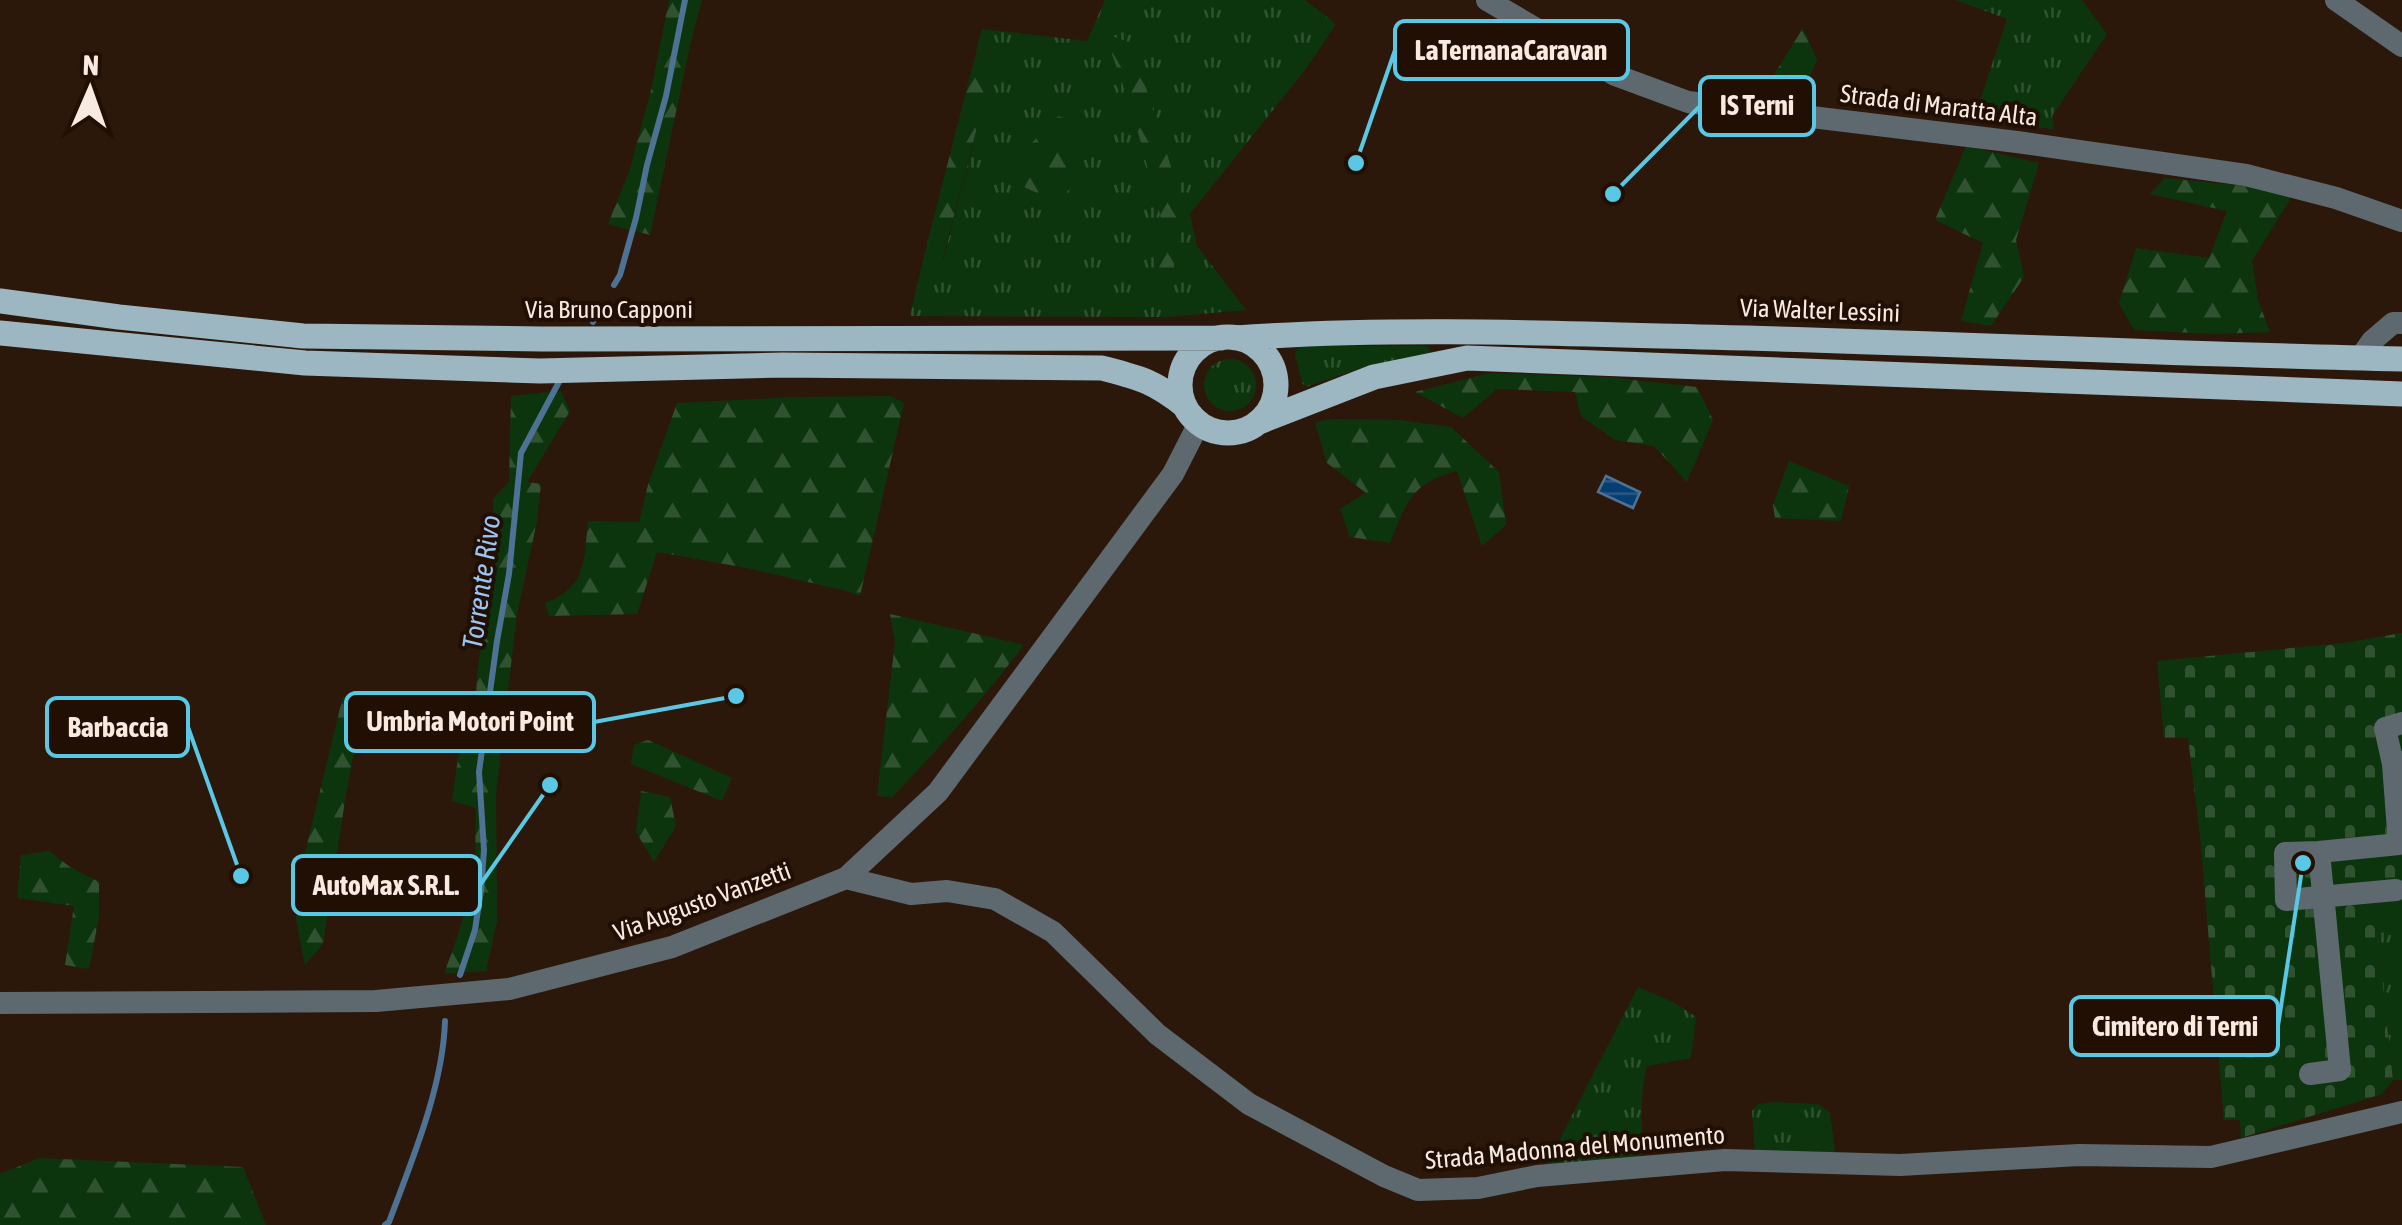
<svg xmlns="http://www.w3.org/2000/svg" width="2402" height="1225" viewBox="0 0 2402 1225" font-family="'Asap Condensed',sans-serif">
<defs>
<pattern id="grass-tufts" width="24" height="20" patternUnits="userSpaceOnUse" patternTransform="scale(2.5)"><rect width="24" height="20" fill="#0c350e"/><path d="M3 7l-1-3M5 7V3M7 7l1-3M15 17l-1-3M17 17v-4M19 17l1-3" fill="none" stroke="#305231"/></pattern>
<pattern id="forest-firs" width="22" height="20" patternUnits="userSpaceOnUse" patternTransform="scale(2.5)"><rect width="22" height="20" fill="#0c350e"/><path d="M5 1l3.5 6h-7zM16 11l3.5 6h-7z" fill="#305231"/></pattern>
<pattern id="cemetery-stones" width="16" height="16" patternUnits="userSpaceOnUse" patternTransform="scale(2.5)"><rect width="16" height="16" fill="#0c350e"/><path d="M2 7V4a2 2 0 0 1 4 0v3zM10 15v-3a2 2 0 0 1 4 0v3z" fill="#305231"/></pattern>
<pattern id="water-rules" width="6" height="5" patternUnits="userSpaceOnUse" patternTransform="scale(2.5)"><rect width="6" height="5" fill="#053e72"/><path d="M0 2.5h6" fill="none" stroke="#2a5a86"/></pattern>
</defs>
<rect width="100%" height="100%" fill="#2b180a"/>
<path fill="url(#grass-tufts)" d="M1105,0H1305L1336,24L1305,70L1190,214L1197,246L1246,310L1167,317L910,316L926,248L943,261L993,66L976,52L982,29L1087,41Z
M1956,0H2082L2107,34L2052,116L2054,129L1973,122L2007,19Z
M1306,346H1428L1431,355L1367,366L1306,387L1302,383L1295,354L1299,347Z
M1204 385a26 26 0 1 1 52 0a26 26 0 1 1-52 0Z
M2402,900V1080H2393L2374,906Z
M1638,987L1675,1003L1696,1017L1691,1058L1647,1066C1639,1094 1643,1128 1641,1158L1546,1166Z
M1775,1102L1817,1104L1830,1112L1835,1152L1755,1153L1752,1111L1758,1104Z"/>
<path fill="url(#forest-firs)" d="M669,0H702L691,41L650,235L608,224L630,169L652,86Z
M1803,28L1817,60L1802,94L1765,89Z
M1105,34L1132,43L1184,208L1172,278L1149,286L1157,257L1161,218L1134,117Z
M976,53L993,66L942,262L926,248Z
M1058,116L1077,121L1071,188L1056,202L1022,186L1020,155Z
M1966,146L2039,163L2016,240L2024,277L1991,326L1961,321L1983,243L1935,220Z
M2165,178L2255,187L2291,198L2252,261L2258,300L2270,332L2214,334L2134,330L2119,303L2136,248L2209,258L2227,211L2150,194Z
M1490,373L1607,377L1697,387L1713,420L1687,482L1654,446L1615,440L1581,416L1575,392L1497,389L1463,418L1415,392Z
M561,391L570,411L527,482L541,484L537,521L517,614L505,715L496,793L497,921L486,971L444,974L458,935L468,899L475,857L476,808L452,801L461,738L475,724L477,673L494,567L493,499L509,482L511,396Z
M891,396L904,403L860,596L847,591L747,568L657,552L637,614L549,616L545,603C587,588 584,560 588,521L639,522L648,485L677,403L799,397Z
M1333,419L1400,420L1451,427L1499,472L1506,525L1482,546L1457,471C1412,482 1405,504 1390,543L1350,537L1340,509L1366,493L1327,463L1315,422Z
M1789,461L1849,486L1841,521L1775,518L1773,505Z
M890,614L1024,645C983,699 939,749 892,797L877,796L895,642Z
M343,696L362,710L346,794L323,944L305,965L296,920L303,861Z
M648,740L732,778L722,801L631,764L634,745Z
M641,791L670,797L676,826L654,862L636,832Z
M49,851L70,867L99,882V917L89,969L65,965L74,906L17,898L21,855Z
M39,1158L243,1167L266,1225H0V1174Z"/>
<path fill="url(#cemetery-stones)" d="M2402,633V900L2374,906L2393,1080L2382,1094L2241,1138L2240,1120H2224L2200,835L2188,738H2164L2157,661L2344,643Z"/>
<path fill="url(#water-rules)" stroke="#4e7293" stroke-width="2.5" d="M1606,476L1640,492L1633,508L1598,492Z"/>
<g fill="none" stroke-linecap="round" stroke-linejoin="round">
<path stroke="#4e7293" stroke-width="6" d="M614,285L620,275L636,218L647,165L666,96L685,0
M593,322L596,316
M460,975L475,930L481,890L484,850L479,772L497,641L509,574L521,453L559,382
M385,1225L389,1222C412,1160 443,1087 445,1021"/>
<path stroke="#5d696f" stroke-width="22" d="M1487,0L1615,75L1688,102L2017,142L2246,175L2336,198L2402,221
M2336,0L2402,46
M2360,358L2372,341L2393,323H2402
M2393,764L2385,728L2402,723
M2319,852L2285,853L2286,900L2396,890
M846,878L911,894L947,891L995,899L1053,932L1157,1034L1249,1104L1384,1176L1418,1190L1478,1188L1537,1176L1725,1160L1900,1165L2079,1155L2211,1157L2402,1112
M0,1003L376,1001L509,989L672,947L846,878L938,792L1173,474L1199,423
M2310,1074L2340,1070L2319,852L2399,844L2393,764L2402,762"/>
<path stroke="#9cb7c2" stroke-width="25" d="M0,301L119,317L303,336L542,339L1221,338
M0,333L305,363L540,371L783,365L1102,368C1140,378 1154,381 1185,406
M1180 385a48 48 0 1 1 96 0a48 48 0 1 1-96 0Z
M1236,338C1377,328 1519,332 1660,336C1907,341 2155,354 2402,359
M1259,422L1374,377L1467,358L2402,394"/>
</g>
<g text-anchor="middle" stroke-width="8" stroke-linejoin="round" paint-order="stroke">
<g font-size="25" fill="#f8eae1" stroke="#210f03">
<text transform="translate(1939 105) rotate(7)" y="9">Strada di Maratta Alta</text>
<text x="609" y="318">Via Bruno Capponi</text>
<text transform="translate(1820 310) rotate(2)" y="9">Via Walter Lessini</text>
<text transform="translate(702 901) rotate(-20)" y="9">Via Augusto Vanzetti</text>
<text transform="translate(1575 1147) rotate(-5)" y="9">Strada Madonna del Monumento</text>
</g>
<g font-size="28" font-style="italic" fill="#9bc4f3" stroke="#210f03">
<text transform="translate(481 582) rotate(-82)" y="10">Torrente Rivo</text>
</g>
</g>
<path fill="none" stroke="#5ac8e5" stroke-width="4" d="M1356 163L1395 50M1613 194L1700 106M736 696L594 722M241 876L188 727M550 785L480 885M2303 863L2278 1026"/>
<g fill="#5ac8e5" stroke="#210f03" stroke-width="4">
<circle cx="1356" cy="163" r="10"/>
<circle cx="1613" cy="194" r="10"/>
<circle cx="736" cy="696" r="10"/>
<circle cx="241" cy="876" r="10"/>
<circle cx="550" cy="785" r="10"/>
<circle cx="2303" cy="863" r="10"/>
</g>
<g fill="#210f03" stroke="#5ac8e5" stroke-width="4">
<rect x="1395" y="21" width="233" height="58" rx="10"/>
<rect x="1700" y="77" width="114" height="58" rx="10"/>
<rect x="346" y="693" width="248" height="58" rx="10"/>
<rect x="47" y="698" width="141" height="58" rx="10"/>
<rect x="293" y="856" width="187" height="58" rx="10"/>
<rect x="2071" y="997" width="207" height="58" rx="10"/>
</g>
<g font-size="28" text-anchor="middle" font-weight="bold" fill="#f8eae1">
<text x="1511" y="60">LaTernanaCaravan</text>
<text x="1757" y="115">IS Terni</text>
<text x="470" y="731">Umbria Motori Point</text>
<text x="118" y="737">Barbaccia</text>
<text x="386" y="895">AutoMax S.R.L.</text>
<text x="2175" y="1036">Cimitero di Terni</text>
</g>
<g transform="translate(90 90) rotate(2)" stroke="#210f03" stroke-width="8" paint-order="stroke">
<path d="M0-8L18 38L0 25L-18 38Z" fill="#f8eae1"/>
<text y="-15" font-size="28" font-weight="bold" text-anchor="middle" fill="#f8eae1">N</text>
</g>
</svg>
